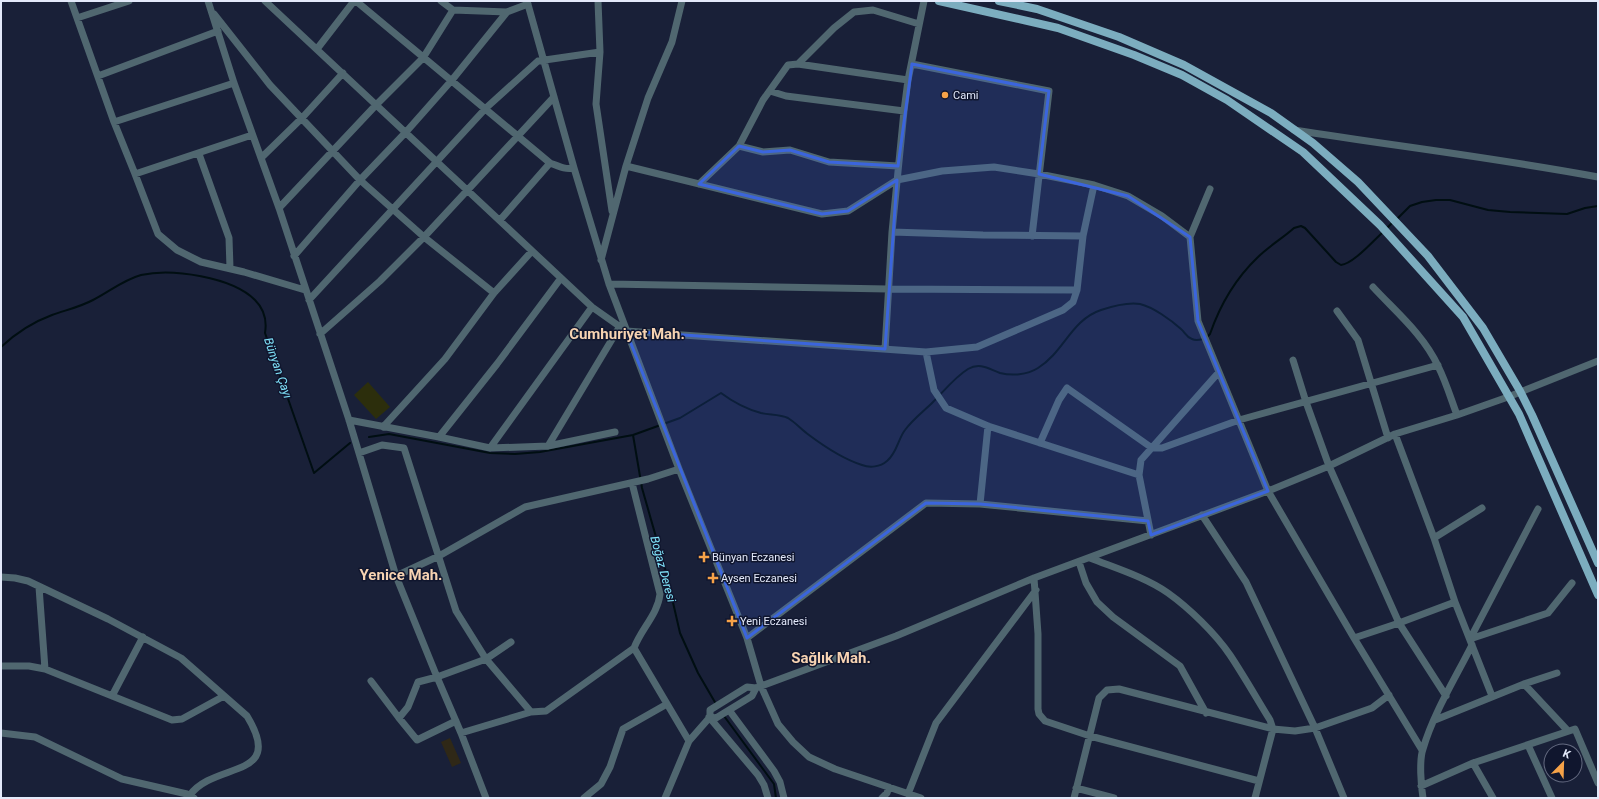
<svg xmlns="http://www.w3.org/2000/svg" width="1599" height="799" viewBox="0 0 1599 799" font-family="Roboto,sans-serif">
<rect width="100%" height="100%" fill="#192038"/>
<path fill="#2f2817" d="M450,738L461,763L452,767L441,742Z"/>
<path fill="#2c2e0c" d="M368,382L390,407L376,419L354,395Z"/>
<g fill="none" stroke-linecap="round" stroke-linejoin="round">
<path stroke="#000e12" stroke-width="2" d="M1398,218L1410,206L1422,202L1436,200H1450L1488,210L1510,212L1567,214L1585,208L1598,206
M1388,227L1392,223
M1207,337L1210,334C1220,305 1236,278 1258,257C1269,246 1283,238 1294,228L1301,226L1305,228L1336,262L1341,265C1353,264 1373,241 1382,233
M1,347C16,333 33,322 52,315C66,310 80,307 93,300C109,292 123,280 141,275C172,268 232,277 255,300C264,309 267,321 265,333L314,473L350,443
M633,435L642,488L666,572L680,633L698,673L716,704
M369,437L389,434L490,453L515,454L540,452L633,435L680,418L721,393C733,402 746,409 761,413C770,415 780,414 788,418C796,423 802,430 809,435C825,447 843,459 862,465C870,468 880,467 887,461C897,453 898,439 905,430C913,419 924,411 933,402C944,391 955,377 968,369C980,362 989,369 1000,373C1012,376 1027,375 1038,368C1064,352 1071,320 1101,310C1113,306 1128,302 1140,304C1153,307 1171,320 1181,329C1185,332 1186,337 1192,339C1196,341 1199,340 1203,339
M724,716L774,784L776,798"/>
<path stroke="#506770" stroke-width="7" d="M71,1L114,122L135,174L252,135
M208,1L234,83L279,208L349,420L396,576L437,677L461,733L486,798
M265,1L592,307L626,331L926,352L977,347L1063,310L1073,302L1077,290L1083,236L1094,185
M356,1L550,163
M441,1L453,10L507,12L528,4
M527,1L574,168L609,284L679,469L747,638L761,686L778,724L793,742L809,757L835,769L921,798
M598,1L600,52L596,104L612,211
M214,14L270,85L360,180L424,237L494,293
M77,18L129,1
M317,49L354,1
M798,64L834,28L854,12L873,10L919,24
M912,64L1049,91L1032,236
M98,76L218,31
M770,91L786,96L904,111
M114,122L234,83
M1294,130C1395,146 1497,158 1598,177
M739,146L763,152L790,150L829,162L898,166
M199,154L229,238L230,268
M261,158L302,118L343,73
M626,166L822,214L848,211L897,180L942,171L994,167L1039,174L1094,185L1128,196L1162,216L1190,237
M135,174L158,234L177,250L201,262L244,272L305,290
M699,184L739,146L763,100L788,65L798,64L908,80
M1210,189L1190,237L1198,321L1268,491L1354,638L1422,750
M279,208L376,105L423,58L453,10
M500,220L550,163C558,166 565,170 574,168
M892,232L983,235L1083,236
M294,256L360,180L406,132L452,80L507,12
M601,260L626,166L648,98L672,42L682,1
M609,284L888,289L1077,290
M1373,287C1395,311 1424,335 1438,366C1446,382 1451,399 1457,415
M309,300L486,108L538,61L600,52
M1337,311L1358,340L1388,438
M320,334L380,281L424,237L554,97
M885,349L892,232L904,111L908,80L924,1
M926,352L934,390L946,408L988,426L1139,475
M1293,360L1306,402L1329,466L1399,623L1446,696
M349,420L439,437L490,448L548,446L615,432
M383,427L445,359L494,293L532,251
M1395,434L1434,538L1455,602L1492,696
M439,437L497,364L561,278
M1040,443L1059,400L1067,388L1152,448H1162L1239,420L1438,365
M548,446L620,326
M490,448L592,307
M359,453L382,445L404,448L456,611L486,659L531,712L546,711L634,648L689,741
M632,483L660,594C658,614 641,629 634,648
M980,504L988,426
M1202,515L1246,582L1315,728L1344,798
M1151,535L1139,475L1141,460L1219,372
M1434,538L1482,508
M1090,558C1115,568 1145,577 1168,593C1189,608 1215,633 1230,655C1244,676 1257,699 1270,720L1273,729L1255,798
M1079,562L1086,583L1097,602L1113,617L1180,666L1206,713
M396,576L439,556L525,507L648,479L679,469
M1,577L15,578L28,581L108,619L181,658L247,716C286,780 215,761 190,795
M1034,578L1038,634V709L1039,714L1045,721L1090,736L1259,781
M39,587L45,669
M747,638L926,503L980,504L1148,521
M1354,638L1399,623L1455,602
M1470,639L1538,509
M1470,639L1548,613L1572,583
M1,666H29L45,669L172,720L182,719L224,696
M371,681L399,718L408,707L418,682L437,677L486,659L511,642
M1524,684L1568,731
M112,696L143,637
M729,710L774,771L780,782L784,798
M709,717L758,775L764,785L768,798
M710,717L716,718L752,696L756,688
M399,718L417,740L456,721
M1435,720L1524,684L1557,673
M1,733L35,737L122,779L187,794L194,798
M461,733L531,712
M1528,745L1552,798
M1473,763L1493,798
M1421,786L1473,763L1575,729L1598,783
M1076,788L1114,798
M908,794L936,723L1036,590
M584,798L601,784L610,767L623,729L667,704
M665,798L689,741L710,717V710L747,687L756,688L896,636L1034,578L1268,491L1329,466L1395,434L1457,415L1508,397L1598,361
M882,798L887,793L889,787
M1074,798L1099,698L1107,690L1119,689L1273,729L1295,731L1315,728L1372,708L1389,695
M1423,798C1421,786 1419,760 1423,749C1433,714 1456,677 1472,645"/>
<path stroke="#7cadbf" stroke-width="8" d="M939,1L1058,28L1134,55L1182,75L1227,100L1303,152L1380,225L1463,317L1519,414L1598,595
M999,1L1037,9L1119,37L1184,65L1271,113L1313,143L1358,182L1428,256L1483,328L1520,391L1532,415L1598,563"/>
</g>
<path fill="#3b65dd" fill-opacity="0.2" stroke="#3b65dd" stroke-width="3" stroke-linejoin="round" d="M912,64L1049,91L1039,174L1128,196L1190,237L1198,321L1268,491L1151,535L1148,521L980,504L926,503L747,638L626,331L885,349L897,180L848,211L822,214L699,184L739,146L763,152L790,150L829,162L898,166Z"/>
<g fill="#f6a248" stroke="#10162e" stroke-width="1.5">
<circle cx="945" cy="95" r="4"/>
<path d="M702 551h4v4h4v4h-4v4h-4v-4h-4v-4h4z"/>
<path d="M711 572h4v4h4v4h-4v4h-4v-4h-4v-4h4z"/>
<path d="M730 615h4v4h4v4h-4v4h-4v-4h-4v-4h4z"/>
</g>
<g text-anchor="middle" stroke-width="3" stroke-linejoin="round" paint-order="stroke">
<g font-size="11" fill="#e3e9fa" stroke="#10162e" text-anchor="start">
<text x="953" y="99">Cami</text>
<text x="712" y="561">Bünyan Eczanesi</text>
<text x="721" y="582">Aysen Eczanesi</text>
<text x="740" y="625">Yeni Eczanesi</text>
</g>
<g font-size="12" font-style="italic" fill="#81e4fb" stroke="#10162e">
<text transform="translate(278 368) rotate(71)" y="4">Bünyan Çayı</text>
<text transform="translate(663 569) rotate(75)" y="4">Boğaz Deresi</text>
</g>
<g font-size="15" font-weight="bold" fill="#f7d3b2" stroke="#10162e">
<text x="627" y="339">Cumhuriyet Mah.</text>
<text x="401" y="580">Yenice Mah.</text>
<text x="831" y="663">Sağlık Mah.</text>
</g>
</g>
<rect width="1599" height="799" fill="none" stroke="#e3e9fa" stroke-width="4"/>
<g transform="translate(1563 763) rotate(23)"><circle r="19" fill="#10162e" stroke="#646a80"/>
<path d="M0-3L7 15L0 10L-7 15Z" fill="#f6a248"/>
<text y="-6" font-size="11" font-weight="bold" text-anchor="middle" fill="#e3e9fa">K</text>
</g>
</svg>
